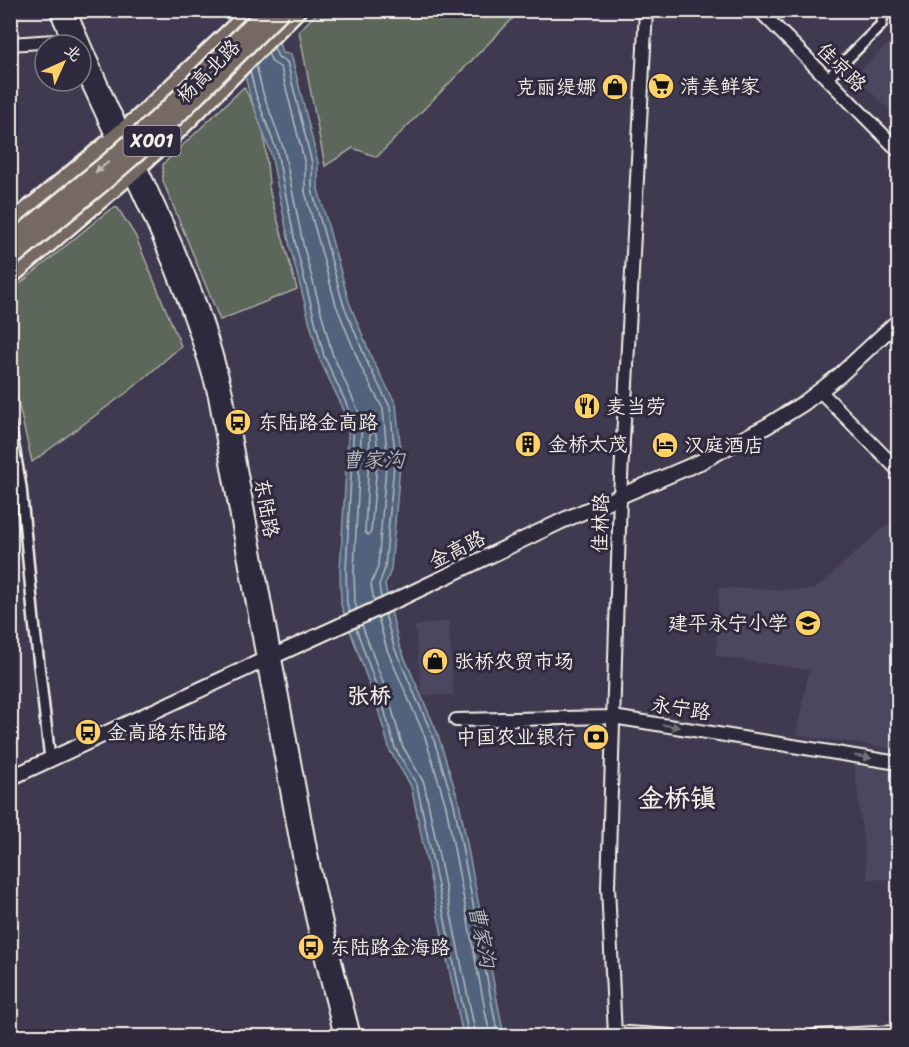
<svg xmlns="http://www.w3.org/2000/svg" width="909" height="1047" viewBox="0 0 909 1047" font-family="Sriracha,'LXGW WenKai TC',sans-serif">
<rect width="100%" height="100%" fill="#403a51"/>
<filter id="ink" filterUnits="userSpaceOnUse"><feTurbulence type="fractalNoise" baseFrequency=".0167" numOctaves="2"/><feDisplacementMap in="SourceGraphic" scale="12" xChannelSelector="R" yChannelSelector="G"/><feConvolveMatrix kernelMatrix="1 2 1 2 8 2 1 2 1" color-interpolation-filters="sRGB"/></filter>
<g filter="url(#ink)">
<path fill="#4c465f" d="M898,41V118L854,76L890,42Z
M898,515V749L796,735L809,670L716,656L719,588L814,590Z
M449,620L453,695H422L415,626Z
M854,764L898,772V879H868Z"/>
<path fill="#5d665a" stroke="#a8aca1" stroke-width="1.5" d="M319,11V10L520,11L377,157L353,148L325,166L299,31Z
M244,87L263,126L270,193L297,289L220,320L163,181V164Z
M117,207L135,235L181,346L134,387L32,462L11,372V291L108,211Z"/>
<path fill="#51647c" stroke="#929ca7" stroke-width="1.5" d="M229,11H270L282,53L291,54L318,162V189L349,302L373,361L396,404L401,453L391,570L385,585L399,645L437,732L459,802L504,1036H463L411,786L390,751L377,706L341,605L340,570L349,421L319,358L290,247L271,154L250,96Z"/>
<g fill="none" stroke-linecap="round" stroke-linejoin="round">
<path stroke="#b3b9bd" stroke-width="1.5" d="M274,47L278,57L287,62L312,163V190L343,303L368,364L390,407L395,453L385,568L379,585L381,598
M268,53L272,62L281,68L305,164V192L336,305L361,367L383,409L387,453L378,567L371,584L374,601
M256,65L263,93L284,150L303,244L332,353L362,419L354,570L355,602L357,609
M250,71L256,95L277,152L296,246L324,356L354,420L346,570L347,604L350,612
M374,432L376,434L378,453L371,532L368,535L365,532L370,435Z
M385,614L394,647L432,734L454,804L498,1036
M378,617L387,650L425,737L446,806L490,1036
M362,625L390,702L402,745L424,783L476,1036
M356,628L383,705L395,748L417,785L469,1036"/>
<defs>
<path id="minor" d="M832,74L881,25L884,10
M10,424L21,487L34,622L50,759"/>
<path id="tertiary" d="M759,10L898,150
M10,44L70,40
M820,391L898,470
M456,720L613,717L898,763
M614,1032L672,1036
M615,1036L608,887L620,496L646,10
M815,1036L898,1032"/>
<path id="secondary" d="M57,10L72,45
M68,10L111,109L127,139
M81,66L119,148
M135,157C157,206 181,255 199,305C209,334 218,364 225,393L313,870L329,941L353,1036
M127,165C163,240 195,316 216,396L303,872L319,943L342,1036
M274,656L403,597L564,520L700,462L767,426L804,403L840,375L898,321
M10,778L264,660"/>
<path id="primary" d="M10,224L138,118L252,10
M10,277L123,181L175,134L298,10"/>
</defs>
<use href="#minor" stroke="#f4f1e8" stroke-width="14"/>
<use href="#tertiary" stroke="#f4f1e8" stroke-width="16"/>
<use href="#secondary" stroke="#f4f1e8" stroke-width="18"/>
<use href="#primary" stroke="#f4f1e8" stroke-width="20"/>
<use href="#minor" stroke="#2f2a3d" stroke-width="9"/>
<use href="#tertiary" stroke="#2f2a3d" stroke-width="12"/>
<use href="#secondary" stroke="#2f2a3d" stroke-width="14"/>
<use href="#primary" stroke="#766964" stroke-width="15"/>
<defs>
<path id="trunk-bridge" d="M10,242L109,161L165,111L266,10
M10,260L103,183L157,136L283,10"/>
</defs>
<use href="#trunk-bridge" stroke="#f4f1e8" stroke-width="20" stroke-linecap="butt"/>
<use href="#trunk-bridge" stroke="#766964" stroke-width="15"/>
</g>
<defs><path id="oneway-solid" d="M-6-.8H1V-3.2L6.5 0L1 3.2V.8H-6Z" transform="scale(1.5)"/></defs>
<use fill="#c2bbb3" href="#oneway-solid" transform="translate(102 167) rotate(140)"/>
<g fill="#747079">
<use href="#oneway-solid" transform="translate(671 726) rotate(9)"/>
<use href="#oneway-solid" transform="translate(863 757) rotate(9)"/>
</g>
</g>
<defs>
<symbol id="supermarket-disc" viewBox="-11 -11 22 22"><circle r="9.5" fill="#ffd166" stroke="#2f2a3d"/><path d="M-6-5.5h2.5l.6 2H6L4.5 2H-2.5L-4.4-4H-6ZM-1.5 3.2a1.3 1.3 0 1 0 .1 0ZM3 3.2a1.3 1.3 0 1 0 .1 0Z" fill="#111"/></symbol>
<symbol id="shop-disc" viewBox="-11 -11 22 22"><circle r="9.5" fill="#ffd166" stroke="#2f2a3d"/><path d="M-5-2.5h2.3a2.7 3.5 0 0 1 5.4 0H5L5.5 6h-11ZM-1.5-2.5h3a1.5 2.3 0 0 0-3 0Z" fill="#111"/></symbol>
<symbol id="restaurant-disc" viewBox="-11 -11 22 22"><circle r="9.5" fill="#ffd166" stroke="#2f2a3d"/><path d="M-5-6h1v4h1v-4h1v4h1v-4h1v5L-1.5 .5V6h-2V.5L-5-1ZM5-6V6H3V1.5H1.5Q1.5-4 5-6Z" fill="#111"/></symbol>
<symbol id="bus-disc" viewBox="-11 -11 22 22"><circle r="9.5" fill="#ffd166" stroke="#2f2a3d"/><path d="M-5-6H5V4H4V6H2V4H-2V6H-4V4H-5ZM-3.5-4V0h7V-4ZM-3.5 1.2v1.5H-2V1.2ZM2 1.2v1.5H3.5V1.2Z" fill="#111"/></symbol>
<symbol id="building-disc" viewBox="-11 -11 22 22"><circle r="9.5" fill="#ffd166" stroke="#2f2a3d"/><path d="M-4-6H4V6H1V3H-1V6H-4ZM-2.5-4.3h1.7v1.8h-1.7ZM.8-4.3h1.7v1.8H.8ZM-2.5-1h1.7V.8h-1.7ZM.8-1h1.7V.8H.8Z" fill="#111"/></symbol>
<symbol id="hotel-disc" viewBox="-11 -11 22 22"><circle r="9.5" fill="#ffd166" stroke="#2f2a3d"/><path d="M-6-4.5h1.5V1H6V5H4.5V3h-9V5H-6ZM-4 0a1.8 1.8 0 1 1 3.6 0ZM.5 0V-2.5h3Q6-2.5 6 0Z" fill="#111"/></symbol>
<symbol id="school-disc" viewBox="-11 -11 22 22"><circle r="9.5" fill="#ffd166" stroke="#2f2a3d"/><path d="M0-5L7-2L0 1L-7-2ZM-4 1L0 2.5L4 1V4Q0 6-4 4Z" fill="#111"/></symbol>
<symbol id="bank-disc" viewBox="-11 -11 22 22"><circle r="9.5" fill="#ffd166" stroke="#2f2a3d"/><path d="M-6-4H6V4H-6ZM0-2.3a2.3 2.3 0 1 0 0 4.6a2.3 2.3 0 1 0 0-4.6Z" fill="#111"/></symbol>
</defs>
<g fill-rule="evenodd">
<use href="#supermarket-disc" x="646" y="71" width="30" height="30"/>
<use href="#shop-disc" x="600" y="72" width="30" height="30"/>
<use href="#restaurant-disc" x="572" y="391" width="30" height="30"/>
<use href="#bus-disc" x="223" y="407" width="30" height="30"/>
<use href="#building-disc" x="513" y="429" width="30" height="30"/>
<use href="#hotel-disc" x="650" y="430" width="30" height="30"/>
<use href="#school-disc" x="793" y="608" width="30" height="30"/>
<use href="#shop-disc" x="420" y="646" width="30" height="30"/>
<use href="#bus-disc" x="73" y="717" width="30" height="30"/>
<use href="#bank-disc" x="581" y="722" width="30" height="30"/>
<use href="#bus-disc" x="296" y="932" width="30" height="30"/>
</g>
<g text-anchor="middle" stroke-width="6" stroke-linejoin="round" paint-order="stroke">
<rect fill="#2f2a3d" stroke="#b9b5b5" stroke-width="1.5" x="123.5" y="126" width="57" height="30" rx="4.5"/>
<g font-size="18" font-weight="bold" fill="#f4f1e8">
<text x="152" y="147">X001</text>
</g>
<g font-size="20" fill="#f4f1e8" stroke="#2f2a3d">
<text transform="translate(842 67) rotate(45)" y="7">佳京路</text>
<text transform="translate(208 71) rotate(-45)" y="7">杨高北路</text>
<text transform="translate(267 508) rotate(80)" y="7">东陆路</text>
<text transform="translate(600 523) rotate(-88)" y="7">佳林路</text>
<text transform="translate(457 549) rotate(-26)" y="7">金高路</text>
<text transform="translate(681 708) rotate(9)" y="7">永宁路</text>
</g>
<g font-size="20" fill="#f4f1e8" stroke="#2f2a3d" text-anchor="start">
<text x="680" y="93">清美鲜家</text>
<text x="596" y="94" text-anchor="end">克丽缇娜</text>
<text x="606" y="413">麦当劳</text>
<text x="258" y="429">东陆路金高路</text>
<text x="548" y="451">金桥太茂</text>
<text x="684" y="452">汉庭酒店</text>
<text x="788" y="630" text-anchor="end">建平永宁小学</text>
<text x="454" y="668">张桥农贸市场</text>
<text x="107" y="739">金高路东陆路</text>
<text x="576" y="744" text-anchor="end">中国农业银行</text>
<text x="330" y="954">东陆路金海路</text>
</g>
<g font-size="21" font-style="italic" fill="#b3b9bd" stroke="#2f2a3d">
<text x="373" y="467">曹家沟</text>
<text transform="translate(482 936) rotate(79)" y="7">曹家沟</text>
</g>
<g font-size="22" font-weight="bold" fill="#f4f1e8" stroke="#2f2a3d">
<text x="369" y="703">张桥</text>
</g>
<g font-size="26" font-weight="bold" fill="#f4f1e8" stroke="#2f2a3d">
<text x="677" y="807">金桥镇</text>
</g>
</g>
<rect width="909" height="1047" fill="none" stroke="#2f2a3d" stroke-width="36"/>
<rect x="18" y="18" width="873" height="1011" fill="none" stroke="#f4f1e8" stroke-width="2" filter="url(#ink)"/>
<g transform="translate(63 63) rotate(45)"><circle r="28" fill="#2f2a3d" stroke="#7e7a81" stroke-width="1.5"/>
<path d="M0-4.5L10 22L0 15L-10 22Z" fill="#ffd166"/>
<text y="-9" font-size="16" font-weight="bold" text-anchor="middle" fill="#f4f1e8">北</text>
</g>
</svg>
